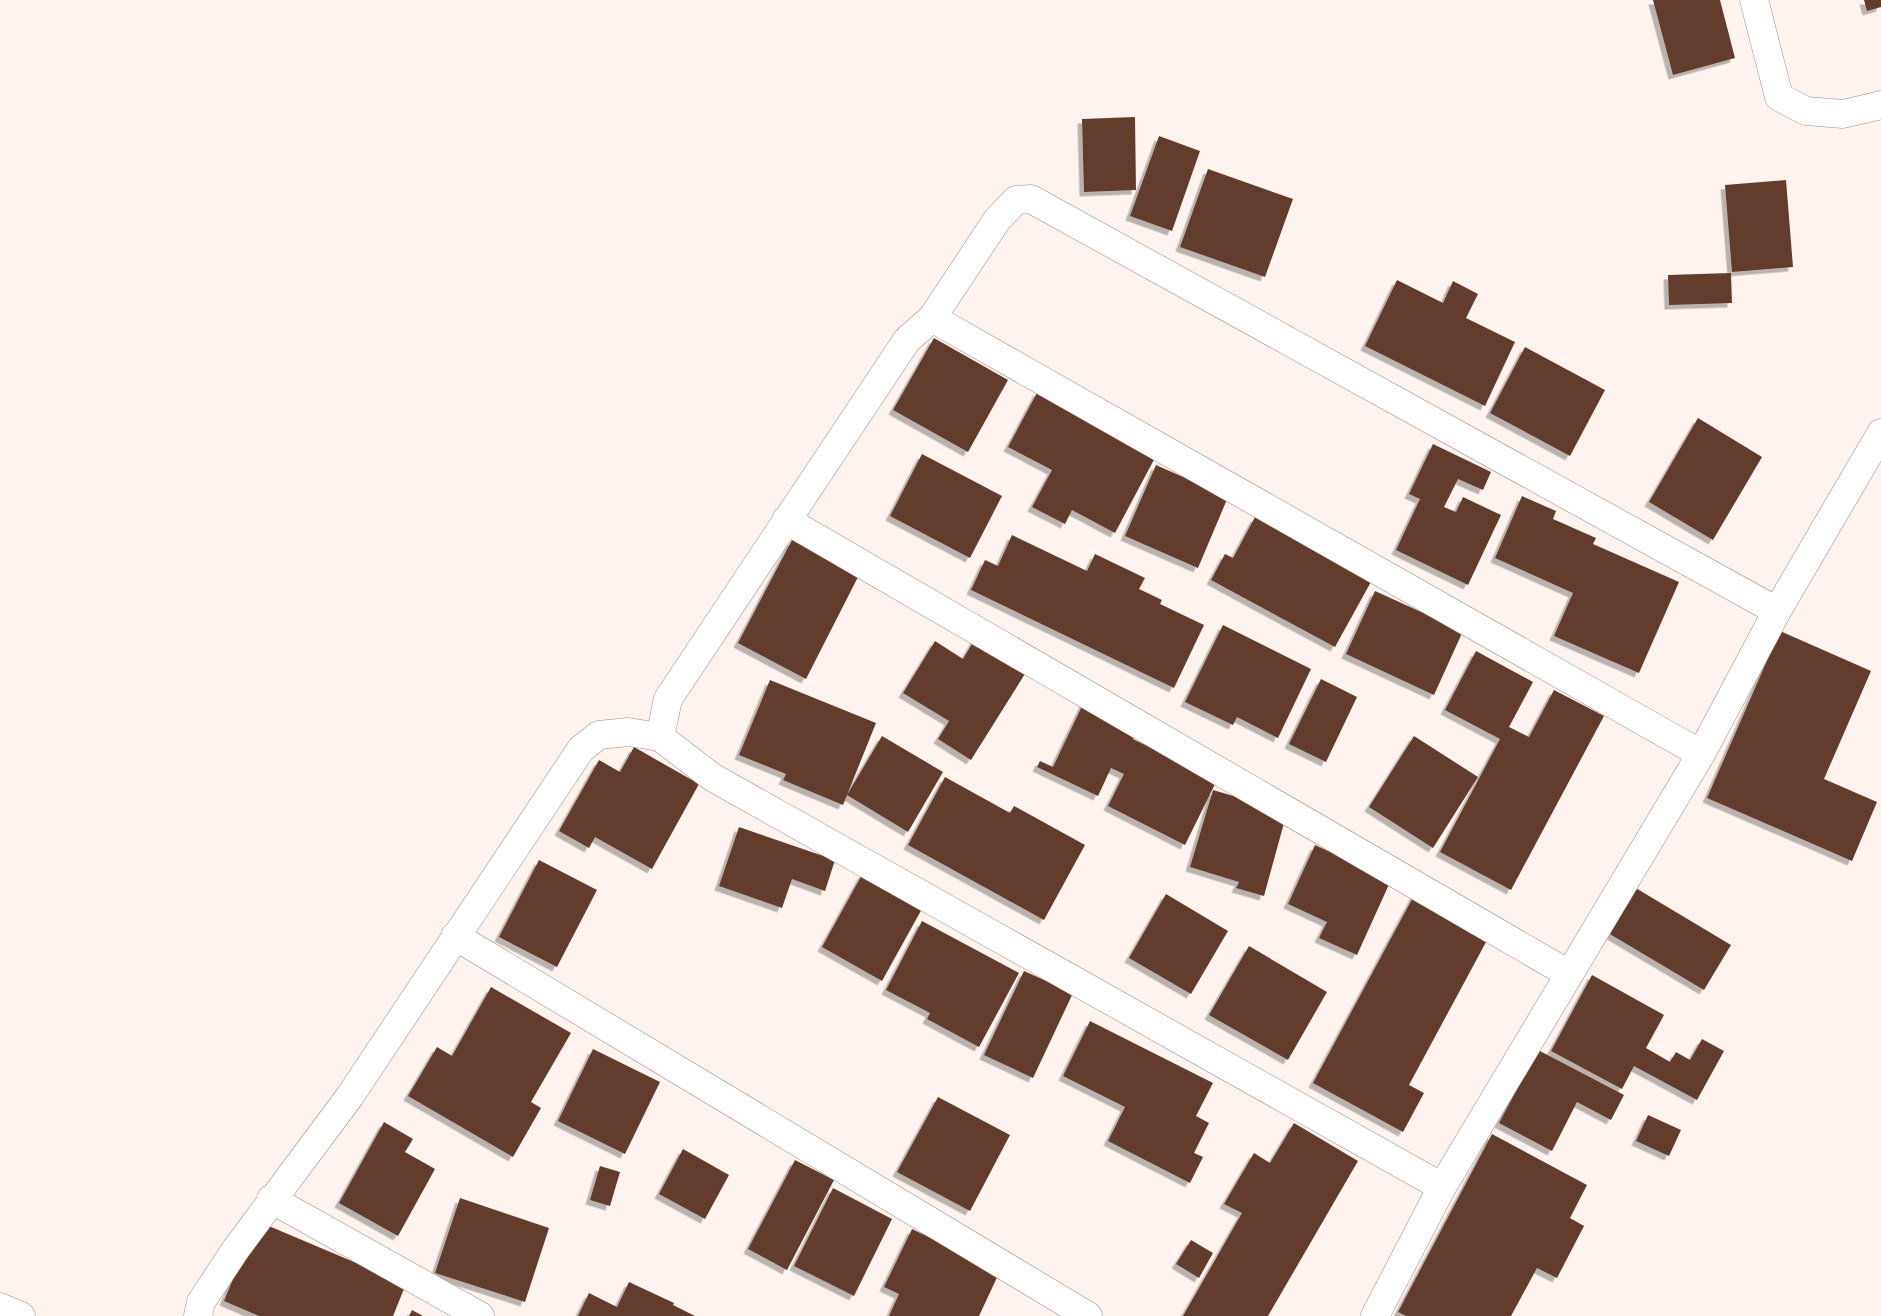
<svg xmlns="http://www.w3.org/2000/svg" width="1881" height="1316" viewBox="0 0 1881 1316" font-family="Jost,sans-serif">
<defs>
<filter id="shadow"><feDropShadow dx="-4.5" dy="4.5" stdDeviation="0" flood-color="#0004"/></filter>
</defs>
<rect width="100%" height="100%" fill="#fef3ee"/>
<path fill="#623e2d" filter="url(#shadow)" d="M1653,0H1720L1735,58L1673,75Z
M1864,0H1881V7L1867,11Z
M1135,117L1136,190L1084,192L1082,119Z
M1159,136L1200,151L1172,231L1130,216Z
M1208,169L1293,199L1265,277L1180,247Z
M1786,180L1793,267L1732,272L1725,185Z
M1731,273L1732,303L1669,305L1668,275Z
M1397,280L1443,303L1453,281L1478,294L1466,318L1515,342L1485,406L1365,346Z
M934,338L1008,380L968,452L893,410Z
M1525,347L1605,390L1570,456L1490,413Z
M1038,391L1157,454L1115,533L1072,510L1065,524L1032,507L1052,470L1008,447Z
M1698,418L1762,457L1713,540L1649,502Z
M1433,444L1491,472L1483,490L1458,479L1444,507L1456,512L1463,497L1501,515L1468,585L1396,550L1420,499L1409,494Z
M922,454L1002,496L970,558L890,516Z
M1156,465L1228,497L1198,568L1125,536Z
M1522,496L1556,511L1553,519L1596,538L1593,544L1679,582L1639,673L1554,636L1573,593L1495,558Z
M1255,517L1372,580L1335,647L1211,580L1225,554L1233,558Z
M1012,535L1087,571L1095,554L1145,578L1139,589L1162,600L1160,604L1204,625L1174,688L971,590L985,560L998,566Z
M792,540L859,575L806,679L738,643Z
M1375,591L1463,631L1434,695L1346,654Z
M1223,625L1311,669L1278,738L1237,717L1233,725L1185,702Z
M1780,631L1871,671L1824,779L1877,802L1852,861L1707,798Z
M976,637L1028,669L971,760L938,739L949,721L903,693L935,641L963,659Z
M1476,651L1533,682L1509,727L1529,737L1554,690L1604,716L1511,890L1440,852L1500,739L1445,710Z
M1321,679L1357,697L1326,762L1289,744Z
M770,680L876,723L843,805L783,780L786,774L739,755Z
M1084,702L1138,728L1133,739L1217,780L1185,845L1108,806L1124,774L1111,768L1098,796L1037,767L1040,761L1053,767Z
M882,736L943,772L908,832L847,795Z
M1414,736L1478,777L1433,848L1369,807Z
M634,747L699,784L652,869L595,837L589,848L559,831L599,760L620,772Z
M945,777L1010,813L1014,806L1085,845L1044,920L908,845Z
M1213,790L1287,812L1264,896L1236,888L1239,882L1190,867Z
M739,827L835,860L825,891L792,879L782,908L719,886Z
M1315,845L1391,880L1357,955L1319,938L1327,922L1288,904Z
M539,860L597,890L557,967L499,937Z
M863,873L923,907L882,981L822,947Z
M1634,887L1731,945L1704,990L1608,933Z
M1417,890L1492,931L1409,1085L1424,1093L1403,1132L1313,1083Z
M1166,894L1228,931L1191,994L1129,958Z
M922,921L1019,973L979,1047L927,1019L930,1013L886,990Z
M1249,946L1327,992L1288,1060L1209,1015Z
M1024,971L1073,993L1033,1078L984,1055Z
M1592,975L1664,1015L1646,1048L1670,1062L1676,1052L1690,1060L1702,1039L1724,1051L1697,1100L1634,1066L1622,1089L1551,1051Z
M491,987L571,1033L531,1102L541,1108L513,1157L408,1096L437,1047L452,1056Z
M1090,1021L1213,1083L1196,1116L1209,1123L1194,1153L1203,1157L1190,1183L1108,1141L1125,1107L1063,1076Z
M593,1049L660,1082L625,1154L558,1121Z
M1538,1050L1624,1095L1611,1120L1577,1102L1552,1151L1499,1123Z
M938,1097L1010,1135L970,1211L897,1172Z
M1648,1115L1681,1130L1669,1156L1636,1141Z
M384,1122L413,1139L405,1152L435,1169L398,1236L339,1203Z
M1294,1123L1358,1161L1268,1316H1183L1242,1213L1224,1204L1254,1153L1270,1163Z
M1492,1134L1587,1185L1570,1218L1584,1226L1557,1278L1537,1268L1511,1316H1406L1398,1312Z
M683,1149L729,1175L705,1219L659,1194Z
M795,1160L834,1180L787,1270L748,1249Z
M600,1166L620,1172L610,1206L590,1200Z
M833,1188L892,1219L854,1296L794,1266Z
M460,1198L549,1228L525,1302L435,1273Z
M257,1221L406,1284L393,1316H259L224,1301Z
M912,1229L1000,1271L979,1316H889L899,1294L884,1287Z
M1191,1240L1213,1253L1199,1278L1176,1264Z
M629,1282L674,1303L673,1305L695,1316H578L589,1293L617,1307Z
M412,1310L423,1316H409Z"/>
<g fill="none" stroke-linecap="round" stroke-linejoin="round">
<defs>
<path id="street" d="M1754,0L1779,97L1806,111L1843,114L1881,105
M932,318L1701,754
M786,520L1569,974
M660,737L668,699L907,340L932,318L997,220L1016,200L1031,199L1777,611
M455,936L1088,1316
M271,1199L480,1316
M0,1307L21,1316
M198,1316L201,1302L236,1249L350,1096L581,749L599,735L628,732L660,737L712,777L1442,1187"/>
<path id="secondary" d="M1375,1316L1442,1187L1701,754L1777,611L1881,433"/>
</defs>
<use href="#street" stroke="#9a8e88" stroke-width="29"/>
<use href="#secondary" stroke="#9a8e88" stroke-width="29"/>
<use href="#street" stroke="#fff" stroke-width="28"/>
<use href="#secondary" stroke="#fff" stroke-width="28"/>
</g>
</svg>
